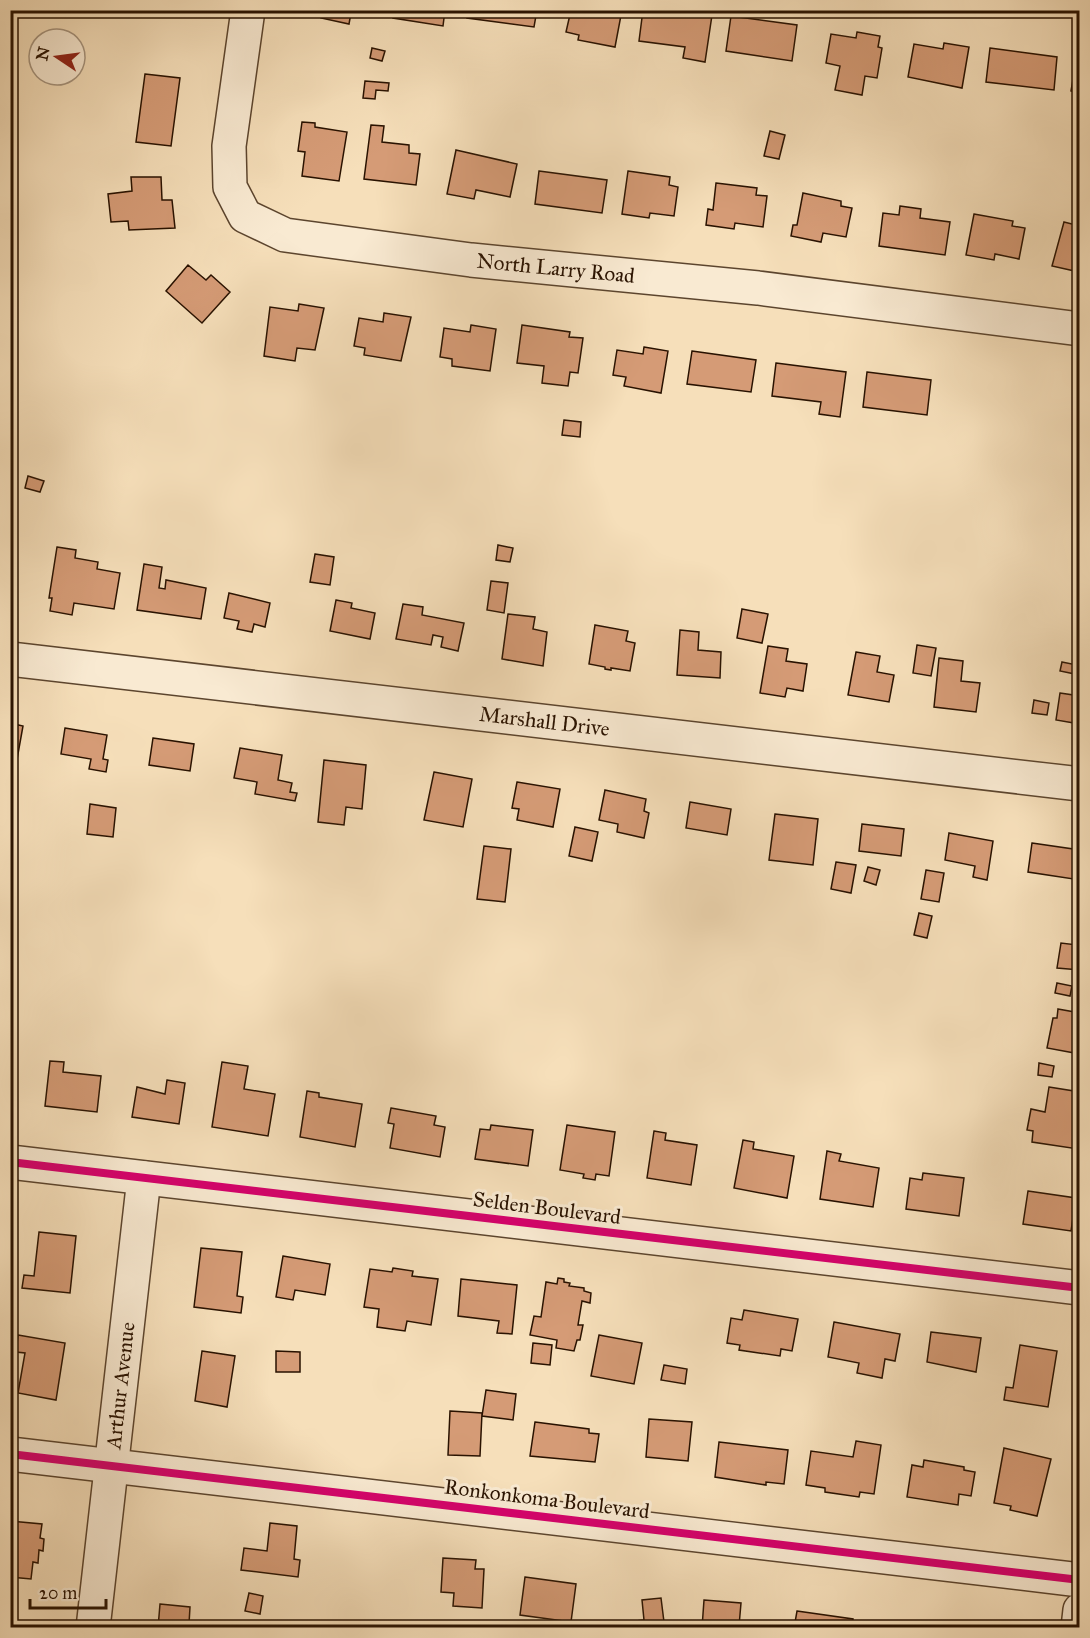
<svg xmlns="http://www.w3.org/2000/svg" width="1090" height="1638" viewBox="0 0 1090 1638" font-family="'IM FELL Great Primer',serif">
<rect width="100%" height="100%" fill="#f6dfba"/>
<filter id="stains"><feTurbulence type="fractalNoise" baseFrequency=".00333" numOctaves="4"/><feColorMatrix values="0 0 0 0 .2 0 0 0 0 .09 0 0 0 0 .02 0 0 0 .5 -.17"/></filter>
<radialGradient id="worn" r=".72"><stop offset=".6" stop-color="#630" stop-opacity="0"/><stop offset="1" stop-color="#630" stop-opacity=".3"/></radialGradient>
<path fill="#d59b76" stroke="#291200" stroke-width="1.5" d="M322,10H357L356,14L351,13L349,24L321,18Z
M394,10H445L443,26L393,18Z
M468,10H537L534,27L467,18Z
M571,10H622L615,47L578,40L579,35L566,32Z
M643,10H681L712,15L705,62L683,58L685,47L639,41Z
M731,16L797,25L792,61L726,51Z
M857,32L880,36L878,47L882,48L877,78L865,76L862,95L835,90L840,66L826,63L831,34L856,38Z
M944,43L969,47L962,88L908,77L914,44L943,49Z
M372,48L385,51L382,61L370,58Z
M990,48L1057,57L1054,90L986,82Z
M1077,57L1080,58V93L1071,91Z
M145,74L180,78L171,146L136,142Z
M365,81L389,83L388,91L376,90L375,99L363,98Z
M302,122L315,123V127L347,132L339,181L302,176L305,152L298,151Z
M371,125L384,126L382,142L409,145V153L420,154L416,185L364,179Z
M770,131L785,135L779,159L764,156Z
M456,150L517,164L510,197L476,190L474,199L447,194Z
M539,171L607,180L602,213L535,204Z
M628,171L670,177L669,185L678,187L674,216L650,213L649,218L622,214Z
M131,177H161L162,200H172L175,228L129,230L128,221L111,222L108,194L132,191Z
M716,183L757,188L756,195L767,196L763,227L735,223L734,229L706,225L708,209L713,210Z
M803,193L841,201V206L852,208L846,237L823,233L821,242L791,236L793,225H797Z
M900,206L921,209L920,218L950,222L945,255L879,246L883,213L899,215Z
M974,214L1013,221L1012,226L1025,228L1019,259L995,254L994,260L966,255Z
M1064,222L1080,226L1079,272L1052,266Z
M188,265L206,280L211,275L230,292L202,323L166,291Z
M299,304L324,308L315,350L297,348L295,361L264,356L270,307L298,311Z
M384,313L411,317L401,361L364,355L365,348L354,346L359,318L383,322Z
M471,325L496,329L490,371L452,366V359L440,357L444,328L470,332Z
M522,325L570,332L569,337L583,338L578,373L570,372L568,386L542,383L544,366L517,363Z
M644,347L668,351L661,393L624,386L626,377L613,375L617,350L643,354Z
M692,351L756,360L751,392L687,384Z
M776,363L846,372L840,417L819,414L821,402L772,396Z
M867,372L931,380L927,415L863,407Z
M564,420L581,422L580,437L562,435Z
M28,476L44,481L40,492L25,488Z
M498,545L513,548L510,562L496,560Z
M57,547L76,550L75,558L98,562L97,569L120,573L114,609L74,603L72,615L50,611L52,598H49Z
M315,554L334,557L330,585L310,582Z
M144,564L162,567L159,588L165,589L166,580L206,588L201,619L137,610Z
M491,581L508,583L504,613L487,610Z
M229,593L270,603L265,627L254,624L252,632L237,629L239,621L224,618Z
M336,600L352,603L351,608L375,613L370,639L330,631Z
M403,604L423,607L422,615L464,623L458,651L441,647L443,637L433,635L431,645L396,639Z
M742,609L768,614L762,643L737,638Z
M508,614L535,617L533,629L547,632L543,666L502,659Z
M595,625L628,631L626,641L635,643L630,671L611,668V670L605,669V667L589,664Z
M680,630L699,632L698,650L721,652L720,678L677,675Z
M917,645L936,648L931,676L913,673Z
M768,646L788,649L786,661L807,664L803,691L787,688L785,697L760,693Z
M856,652L880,656L877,672L894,675L889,702L848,695Z
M939,658L963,661L961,681L980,683L976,712L934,707Z
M1062,662L1077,665L1075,674L1060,671Z
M1060,693L1080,696V724L1056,720Z
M1034,700L1049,703L1047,715L1032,713Z
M10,723L23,726L16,765L10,764Z
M65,728L107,735L103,759L108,760L106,772L89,769L91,759L61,754Z
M153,738L194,744L190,771L149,765Z
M240,748L282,755L278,780L292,783L290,792L297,793L295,801L255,794L257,782L234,778Z
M324,760L366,765L362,809L346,807L344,825L318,822Z
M434,772L472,779L463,827L424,820Z
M517,782L560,789L553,827L517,820L519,809L512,808Z
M605,790L646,799L644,811L649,813L644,838L617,832L618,824L599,820Z
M690,802L731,809L727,835L686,828Z
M90,804L116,808L113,837L87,834Z
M775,814L818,819L813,865L769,860Z
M862,824L904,829L901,856L859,851Z
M575,827L598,832L592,861L569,856Z
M949,833L993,841L987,880L973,877L975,866L945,860Z
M1032,843L1080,850V880L1028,872Z
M484,846L511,849L505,902L477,899Z
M836,862L856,865L851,893L831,889Z
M868,867L880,870L876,885L864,881Z
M926,870L944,873L939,902L921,899Z
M919,913L932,916L927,938L914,935Z
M1080,931V970L1057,968L1061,943L1077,945Z
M1057,983L1072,986L1070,996L1055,993Z
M1058,1009L1080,1013V1054L1047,1048L1053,1018H1057Z
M10,1059L15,1060L10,1091Z
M50,1061L64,1062L63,1072L101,1076L97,1112L45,1106Z
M222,1062L248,1066L244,1089L275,1094L268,1136L212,1127Z
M1039,1063L1054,1066L1052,1077L1038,1075Z
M167,1080L185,1083L179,1124L132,1117L137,1087L165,1094Z
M1049,1087L1080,1092L1078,1149L1032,1142L1033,1131L1027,1130L1031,1109L1045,1112Z
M307,1091L319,1093V1097L362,1104L355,1147L300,1137Z
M391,1108L436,1116L434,1125L445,1127L440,1157L390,1148L394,1124L388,1123Z
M491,1125L533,1130L528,1166L475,1159L480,1129L490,1130Z
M567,1125L615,1132L609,1176L596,1174L595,1180L583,1178L584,1174L560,1170Z
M654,1131L666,1133L665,1140L697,1145L691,1185L647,1178Z
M743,1140L754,1142L753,1149L794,1156L787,1198L734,1188Z
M827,1151L841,1154L839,1161L879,1168L873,1207L820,1199Z
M923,1173L964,1178L959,1216L906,1209L910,1178L922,1180Z
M1028,1191L1076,1198L1071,1231L1023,1224Z
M39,1232L76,1236L70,1293L22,1288L24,1275L34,1276Z
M201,1248L242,1252L237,1296L243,1297L241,1313L194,1307Z
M283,1256L330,1264L325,1295L295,1290L293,1300L276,1297Z
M393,1268L413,1271L412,1276L438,1279L431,1325L407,1321L405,1331L377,1327L379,1309L364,1307L370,1269L392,1272Z
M558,1278L564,1279V1282L570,1283L569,1286L584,1288V1291L591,1293L590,1303L582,1301L578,1325H583L580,1340H577L574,1351L556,1348L557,1340L530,1335L534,1316L541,1317L546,1282L557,1284Z
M461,1279L517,1285L512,1334L497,1333L499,1321L458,1316Z
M744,1310L798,1319L792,1351L781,1349L780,1356L739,1350L740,1345L727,1343L731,1318L742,1320Z
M834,1322L900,1334L895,1361L885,1359L882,1378L857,1373L859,1363L828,1357Z
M931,1332L981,1338L976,1372L927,1362Z
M18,1335L65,1343L56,1400L18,1393L25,1353L16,1352Z
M599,1335L642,1343L634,1384L591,1376Z
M533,1343L552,1345L550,1365L531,1363Z
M1020,1345L1057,1351L1048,1407L1004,1400L1006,1387L1013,1388Z
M202,1351L235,1356L227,1407L195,1401Z
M276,1351L300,1352V1372H276Z
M664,1365L687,1369L685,1384L661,1380Z
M486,1390L516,1394L513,1420L482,1416Z
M450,1411L482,1413L480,1456L448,1455Z
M649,1419L692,1422L688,1461L646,1457Z
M535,1422L589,1429V1433L599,1434L595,1462L530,1456Z
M856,1441L881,1445L874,1494L860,1492L859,1497L825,1492V1488L806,1485L811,1451L853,1457Z
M719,1442L788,1450L784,1484L766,1482V1485L715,1477Z
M1004,1448L1051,1459L1037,1516L1010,1510L1011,1506L994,1503Z
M924,1460L964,1467V1470L975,1472L971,1496L959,1494L958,1505L907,1497L912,1465L923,1467Z
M10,1521L42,1524L40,1538L44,1539L43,1551L39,1550L38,1563L33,1562L31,1579L10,1577Z
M270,1523L297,1526L294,1559L300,1560L298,1577L241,1570L244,1548L267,1551Z
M443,1558L476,1560L475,1569H484L482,1608L453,1606L454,1593L441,1592Z
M525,1577L576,1584L571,1622L520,1615Z
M249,1593L263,1596L260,1614L245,1611Z
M661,1598L664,1622L670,1621L671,1628H637L636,1621L644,1620L642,1600Z
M704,1600L741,1603L739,1626L751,1628H702Z
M160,1604L190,1607L189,1624L202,1628H158Z
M797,1611L853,1619L852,1628H794Z
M894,1622L936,1628H893Z"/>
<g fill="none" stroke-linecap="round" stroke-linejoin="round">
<defs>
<g id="minor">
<path id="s1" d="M248,10L229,146L230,187L245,216L285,235L471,260L758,288L1080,329"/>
<path id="s2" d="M10,659L1080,784"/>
<path d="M10,1162L1080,1288"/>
<path d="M10,1454L1080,1580"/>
<path id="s3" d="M93,1628L144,1178"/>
<path d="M1078,1628L1080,1610"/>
</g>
</defs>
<use href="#minor" stroke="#5c452e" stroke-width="36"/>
<use href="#minor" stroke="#f9ead2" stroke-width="33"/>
<defs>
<path id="cycleway" d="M10,1162L1080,1288
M10,1454L1080,1580"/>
</defs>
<use href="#cycleway" stroke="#f9ead2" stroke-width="11"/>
<use href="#cycleway" stroke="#d6006c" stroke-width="8"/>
</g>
<g text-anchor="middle" stroke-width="6" stroke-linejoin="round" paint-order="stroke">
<g font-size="21" fill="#291200" stroke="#f9ead2">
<text dy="7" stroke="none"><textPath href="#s1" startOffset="528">North Larry Road</textPath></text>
<text dy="7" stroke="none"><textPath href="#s2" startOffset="538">Marshall Drive</textPath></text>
<text transform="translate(547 1208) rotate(7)" y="7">Selden Boulevard</text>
<text dy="7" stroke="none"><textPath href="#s3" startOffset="244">Arthur Avenue</textPath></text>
<text transform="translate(547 1499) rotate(7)" y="7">Ronkonkoma Boulevard</text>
</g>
</g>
<rect width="1090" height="1638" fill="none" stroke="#f6dfba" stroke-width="36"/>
<rect x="12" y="12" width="1066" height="1614" fill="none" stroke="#291200" stroke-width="3"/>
<rect x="18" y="18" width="1054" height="1602" fill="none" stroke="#291200" stroke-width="1.5"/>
<g transform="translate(57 57) rotate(283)"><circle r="28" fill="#f9ead2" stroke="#a6947e" stroke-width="1.5"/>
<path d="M0-4.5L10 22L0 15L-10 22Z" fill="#8f2418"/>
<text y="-9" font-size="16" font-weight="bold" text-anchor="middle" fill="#291200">N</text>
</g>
<path d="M30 1599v9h76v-9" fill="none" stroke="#291200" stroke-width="3"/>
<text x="39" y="1599" font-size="18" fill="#291200" stroke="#f9ead2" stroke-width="4.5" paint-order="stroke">20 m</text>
<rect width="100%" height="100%" filter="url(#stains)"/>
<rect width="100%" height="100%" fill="url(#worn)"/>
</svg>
